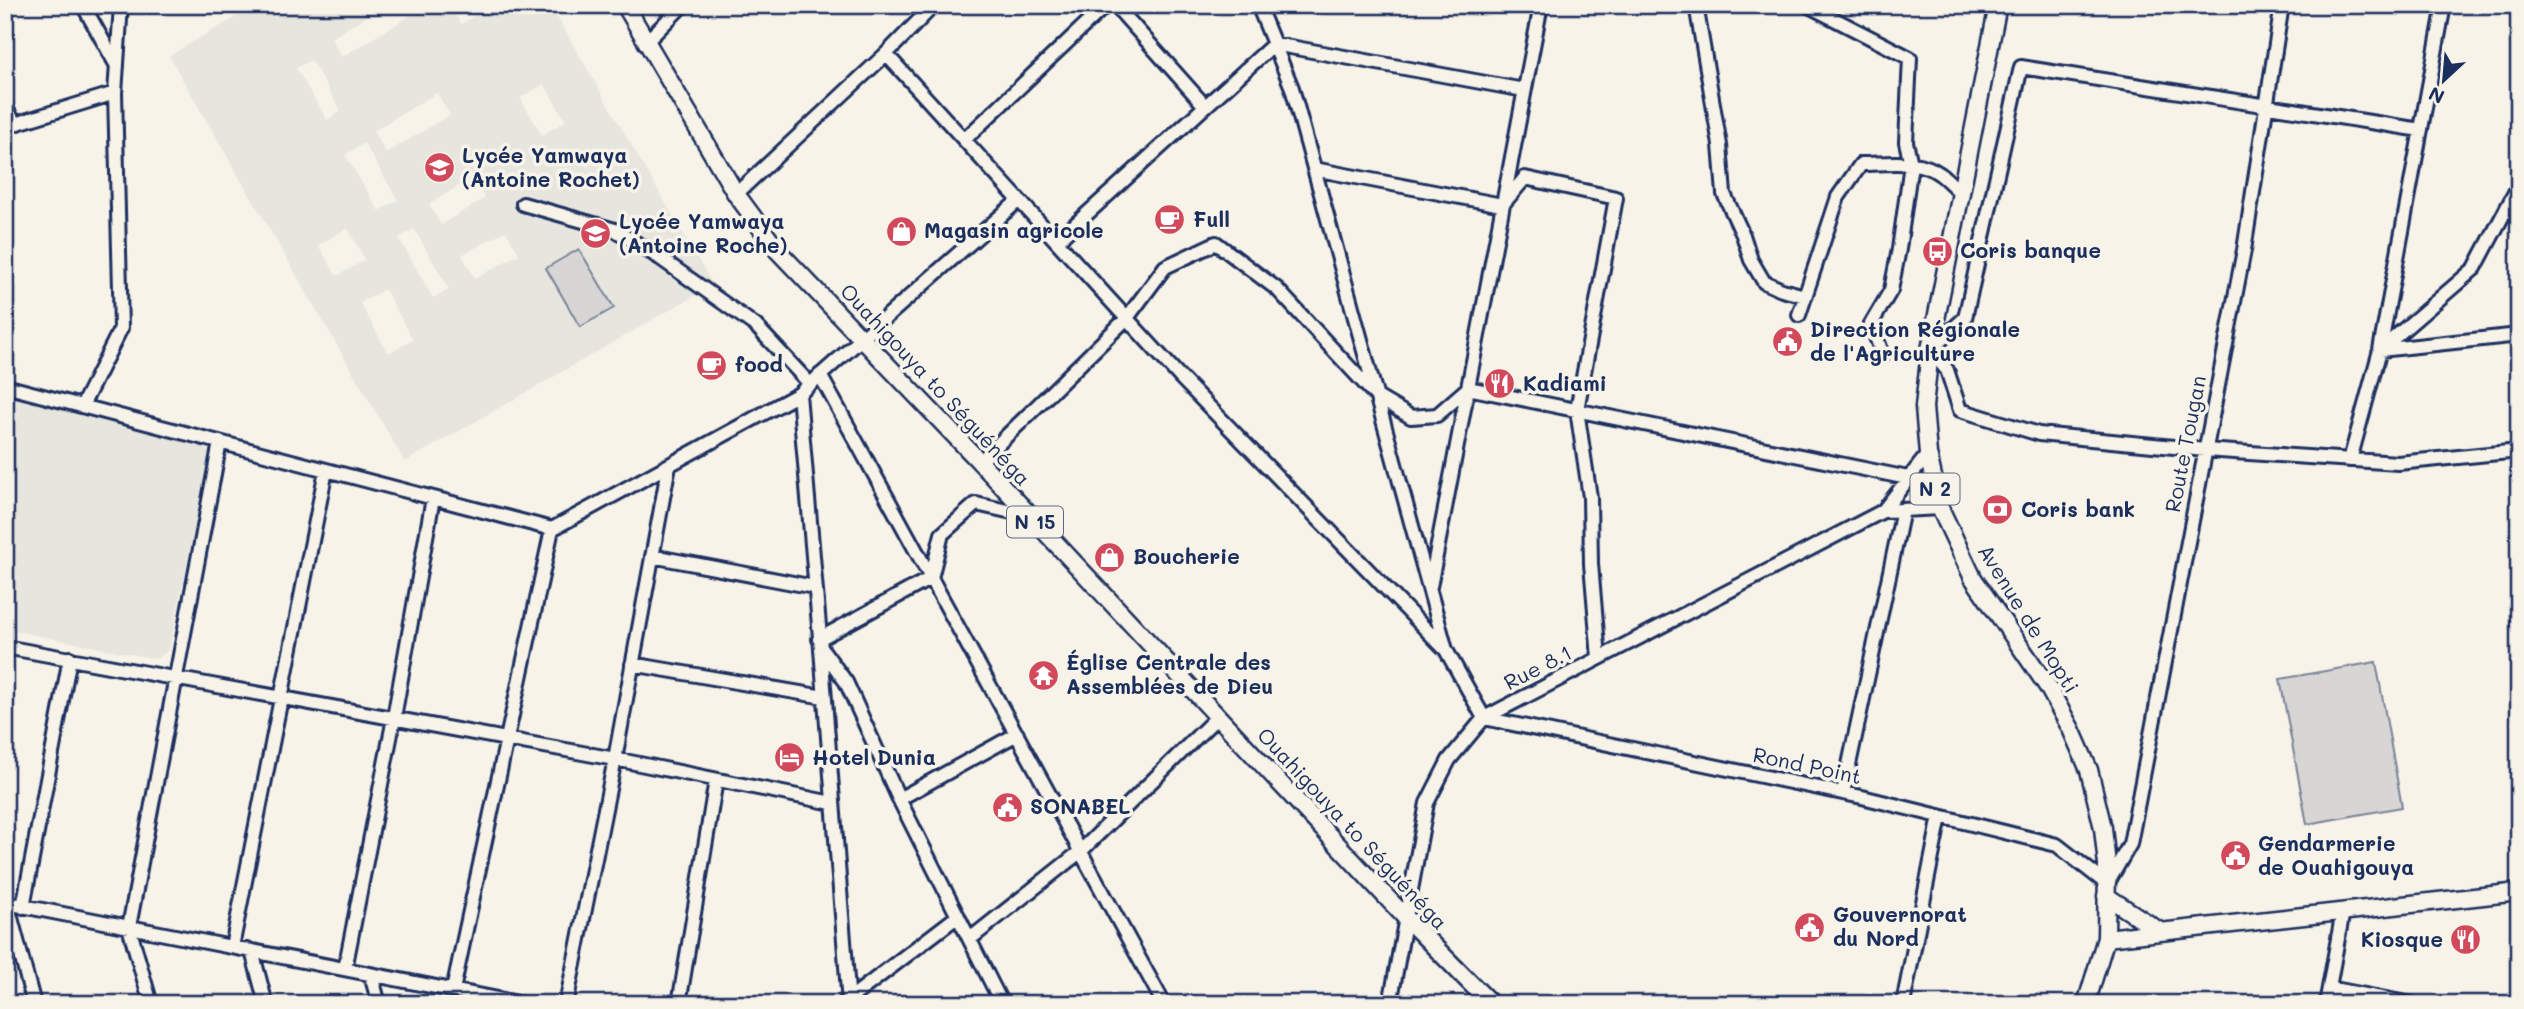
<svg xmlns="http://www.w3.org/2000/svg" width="2524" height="1009" viewBox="0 0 2524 1009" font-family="Mali,sans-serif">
<rect width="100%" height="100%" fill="#f7f3e8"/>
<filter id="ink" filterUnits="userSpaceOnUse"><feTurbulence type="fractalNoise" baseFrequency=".0143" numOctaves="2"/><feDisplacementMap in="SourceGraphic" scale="14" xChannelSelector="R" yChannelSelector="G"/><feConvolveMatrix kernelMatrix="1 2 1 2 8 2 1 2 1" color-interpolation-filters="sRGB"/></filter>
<g filter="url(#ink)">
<path fill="#e6e5de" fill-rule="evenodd" d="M257,5H385L331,38L342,57L428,5H449L461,24L493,5H550L713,285L405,462L169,56ZM311,60L341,111L327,120L296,68ZM544,84L566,121L542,135L520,98ZM437,93L450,115L386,153L373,131ZM364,143L398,200L379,211L345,155ZM472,178L485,198L441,225L429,204ZM348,228L365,260L337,276L318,245ZM414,229L449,289L433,298L399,238ZM506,231L519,254L475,279L462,255ZM385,289L413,340L388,353L360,303Z
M5,390L202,440L210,454L169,650L156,659L5,629Z"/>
<path fill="#d7d6d4" stroke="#798299" stroke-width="2" d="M579,249L614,308L580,327L546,268Z
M2376,662L2402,807L2307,824L2280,679Z"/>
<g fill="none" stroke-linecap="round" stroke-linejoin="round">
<defs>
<path id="minor" d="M83,5L117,66
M1115,5L1205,106
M1258,5L1292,88L1446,650L1484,718L1862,797L2057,845L2107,884L2130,844L2244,250L2282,5
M1696,5L1720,145L1724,194L1743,235L1751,260L1764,282L1782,290L1805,296
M1807,5L1910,58L1906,142L1911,164L1899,249L1891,290L1871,324L1883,355
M645,43L683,5
M886,54L1181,378L1444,648
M5,106L15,124
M5,127L115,93
M2421,130L2021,67L1965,318L1930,350L1947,370L1960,410L2039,434L2205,450L2398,463L2519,451
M964,140L1106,5
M1314,169L1502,205L1525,178L1616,198L1577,410L1590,497L1591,564L1599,658
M2519,185L2475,268L2380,350L2519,335
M736,194L886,54L934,5
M523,204L615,230L660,258L756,326L810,384
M1057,241L1274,44L1524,90
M1799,315L1838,197L1861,164C1886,164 1919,158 1940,174C1947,179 1954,187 1961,193
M820,375L1164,1004
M5,386L552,529L799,394
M82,406L121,328L115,93L121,5
M1928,454L1883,511L1940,508
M2350,460L2380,350L2444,5
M980,462L1127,318L1165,267L1216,243L1277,289L1377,397L1411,417L1437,415L1468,388L1908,478
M652,556L814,587
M1430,587L1541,5
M819,639L931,578L942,534L976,504L1030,516
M5,647L615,759L832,803
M822,649L846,682L899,799L1002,1004
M632,664L824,697
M1843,793L1903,510
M899,799L1017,734
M6,899L34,1004
M7,903L523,1004
M23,907L70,658
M970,939L1081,851L1217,717
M232,947L326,470
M252,951L266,1004
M345,969L394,718L433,498
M371,975L379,1004
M2329,988L2412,1004
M453,990L552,529
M844,1003L958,916
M151,1004L129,927L220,442
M566,1004L615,759L669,465
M679,1004L716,780
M849,1004L821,649L799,394L1019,200
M1390,1004L1427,803L1449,760L1484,718L1883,511
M1903,1004L1940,816
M2326,1004L2343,911"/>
<path id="major" d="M625,5L736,194L778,251L980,462L1406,918L1491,1004
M1998,5L1930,350L1924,407L1928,454L1940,508L1973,578L2048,687L2071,729L2089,770L2103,828L2107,865L2106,938L2086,1004
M2106,896L2158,930
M2106,938L2519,892"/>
</defs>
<use href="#minor" stroke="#1b2f5e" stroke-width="18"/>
<use href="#major" stroke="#1b2f5e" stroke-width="21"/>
<use href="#minor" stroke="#f7f3e8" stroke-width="12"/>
<use href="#major" stroke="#f7f3e8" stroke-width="16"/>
</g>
</g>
<defs>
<symbol id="school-disc" viewBox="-11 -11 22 22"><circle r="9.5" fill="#d1495b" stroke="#f7f3e8"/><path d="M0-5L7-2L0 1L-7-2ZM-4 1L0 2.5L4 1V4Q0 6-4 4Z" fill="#fff"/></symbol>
<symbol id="cafe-disc" viewBox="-11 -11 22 22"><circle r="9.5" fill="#d1495b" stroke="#f7f3e8"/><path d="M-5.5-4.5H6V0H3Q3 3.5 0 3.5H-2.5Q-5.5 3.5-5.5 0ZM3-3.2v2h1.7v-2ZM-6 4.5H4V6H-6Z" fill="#fff"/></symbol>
<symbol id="shop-disc" viewBox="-11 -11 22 22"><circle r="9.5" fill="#d1495b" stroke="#f7f3e8"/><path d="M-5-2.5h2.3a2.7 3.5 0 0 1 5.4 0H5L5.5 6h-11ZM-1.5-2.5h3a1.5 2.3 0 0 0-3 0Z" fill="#fff"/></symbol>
<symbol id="bus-disc" viewBox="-11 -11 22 22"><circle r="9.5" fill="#d1495b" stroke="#f7f3e8"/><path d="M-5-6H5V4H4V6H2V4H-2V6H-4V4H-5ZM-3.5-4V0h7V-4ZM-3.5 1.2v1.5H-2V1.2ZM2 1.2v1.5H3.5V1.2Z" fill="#fff"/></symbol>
<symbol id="civic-disc" viewBox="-11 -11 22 22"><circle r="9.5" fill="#d1495b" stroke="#f7f3e8"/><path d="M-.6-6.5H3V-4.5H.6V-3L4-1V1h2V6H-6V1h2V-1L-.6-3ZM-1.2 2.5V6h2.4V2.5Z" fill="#fff"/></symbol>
<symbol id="restaurant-disc" viewBox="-11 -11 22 22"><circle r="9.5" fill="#d1495b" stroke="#f7f3e8"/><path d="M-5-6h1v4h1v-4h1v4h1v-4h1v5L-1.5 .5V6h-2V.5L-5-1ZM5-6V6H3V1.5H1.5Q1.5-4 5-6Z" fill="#fff"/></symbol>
<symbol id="bank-disc" viewBox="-11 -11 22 22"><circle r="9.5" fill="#d1495b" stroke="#f7f3e8"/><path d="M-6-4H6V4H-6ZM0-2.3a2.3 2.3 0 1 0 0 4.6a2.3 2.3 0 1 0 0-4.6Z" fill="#fff"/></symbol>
<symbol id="temple-disc" viewBox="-11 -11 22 22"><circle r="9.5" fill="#d1495b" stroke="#f7f3e8"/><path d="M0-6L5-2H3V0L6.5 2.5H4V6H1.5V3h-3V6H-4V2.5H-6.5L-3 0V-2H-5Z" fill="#fff"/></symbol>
<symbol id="hotel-disc" viewBox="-11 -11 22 22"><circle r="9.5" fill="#d1495b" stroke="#f7f3e8"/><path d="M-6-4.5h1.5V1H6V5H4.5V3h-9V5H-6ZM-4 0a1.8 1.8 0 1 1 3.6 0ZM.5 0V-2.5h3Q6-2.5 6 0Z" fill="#fff"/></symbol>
</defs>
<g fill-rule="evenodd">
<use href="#school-disc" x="422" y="150" width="35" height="35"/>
<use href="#cafe-disc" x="1152" y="202" width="35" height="35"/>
<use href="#shop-disc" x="884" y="214" width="35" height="35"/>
<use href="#school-disc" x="578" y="216" width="35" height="35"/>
<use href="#bus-disc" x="1920" y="234" width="35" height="35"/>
<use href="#civic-disc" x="1770" y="324" width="35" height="35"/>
<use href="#cafe-disc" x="694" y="348" width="35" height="35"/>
<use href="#restaurant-disc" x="1482" y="366" width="35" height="35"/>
<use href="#bank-disc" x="1980" y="492" width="35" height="35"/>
<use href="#shop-disc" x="1092" y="540" width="35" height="35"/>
<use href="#temple-disc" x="1026" y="658" width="35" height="35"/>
<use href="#hotel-disc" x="772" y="740" width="35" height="35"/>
<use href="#civic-disc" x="990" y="790" width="35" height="35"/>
<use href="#civic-disc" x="2218" y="838" width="35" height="35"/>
<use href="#civic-disc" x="1792" y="910" width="35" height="35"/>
<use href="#restaurant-disc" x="2448" y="922" width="35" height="35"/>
</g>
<g text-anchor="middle" stroke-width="7" stroke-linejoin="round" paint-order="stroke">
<g fill="#f7f3e8" stroke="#5d6a87" stroke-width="2">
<rect x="1910.5" y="473.5" width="49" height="31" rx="5"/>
<rect x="1007" y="506.5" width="56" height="31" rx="5"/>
</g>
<g font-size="19" font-weight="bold" fill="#1b2f5e">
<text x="1935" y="496">N 2</text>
<text x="1035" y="529">N 15</text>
</g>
<g font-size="21" font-weight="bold" fill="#1b2f5e" stroke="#f7f3e8" text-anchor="start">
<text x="462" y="163">Lycée Yamwaya<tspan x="462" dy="24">(Antoine Rochet)</tspan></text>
<text x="1193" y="227">Full</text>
<text x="619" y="229">Lycée Yamwaya<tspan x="619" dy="24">(Antoine Roche)</tspan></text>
<text x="924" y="238">Magasin agricole</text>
<text x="1960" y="258">Coris banque</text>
<text x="1810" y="337">Direction Régionale<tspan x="1810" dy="24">de l'Agriculture</tspan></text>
<text x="735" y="372">food</text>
<text x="1523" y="391">Kadiami</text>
<text x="2021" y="517">Coris bank</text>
<text x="1133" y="564">Boucherie</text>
<text x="1066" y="670">Église Centrale des<tspan x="1066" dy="24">Assemblées de Dieu</tspan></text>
<text x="812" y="765">Hotel Dunia</text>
<text x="1030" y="814">SONABEL</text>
<text x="2258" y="851">Gendarmerie<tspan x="2258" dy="24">de Ouahigouya</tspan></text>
<text x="1833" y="922">Gouvernorat<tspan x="1833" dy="24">du Nord</tspan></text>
<text x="2443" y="947" text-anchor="end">Kiosque</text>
</g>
<g font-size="21" fill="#1b2f5e" stroke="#f7f3e8">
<text transform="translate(935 385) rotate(47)" y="7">Ouahigouya to Séguénéga</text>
<text transform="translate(2186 444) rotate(-79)" y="7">Route Tougan</text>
<text transform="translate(2028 619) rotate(58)" y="7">Avenue de Mopti</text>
<text transform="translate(1538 668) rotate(-27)" y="7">Rue 8.1</text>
<text transform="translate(1807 766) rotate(12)" y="7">Rond Point</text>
<text transform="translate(1352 829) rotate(47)" y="7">Ouahigouya to Séguénéga</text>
</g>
</g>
<rect width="2524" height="1009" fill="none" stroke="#f7f3e8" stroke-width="28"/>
<rect x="14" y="14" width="2496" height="981" fill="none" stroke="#1b2f5e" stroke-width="2.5" filter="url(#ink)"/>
<g transform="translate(2444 80) rotate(206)" stroke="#f7f3e8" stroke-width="5" paint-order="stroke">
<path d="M0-5L12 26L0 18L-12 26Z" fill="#1b2f5e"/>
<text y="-10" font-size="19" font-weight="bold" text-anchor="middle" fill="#1b2f5e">N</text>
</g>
</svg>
